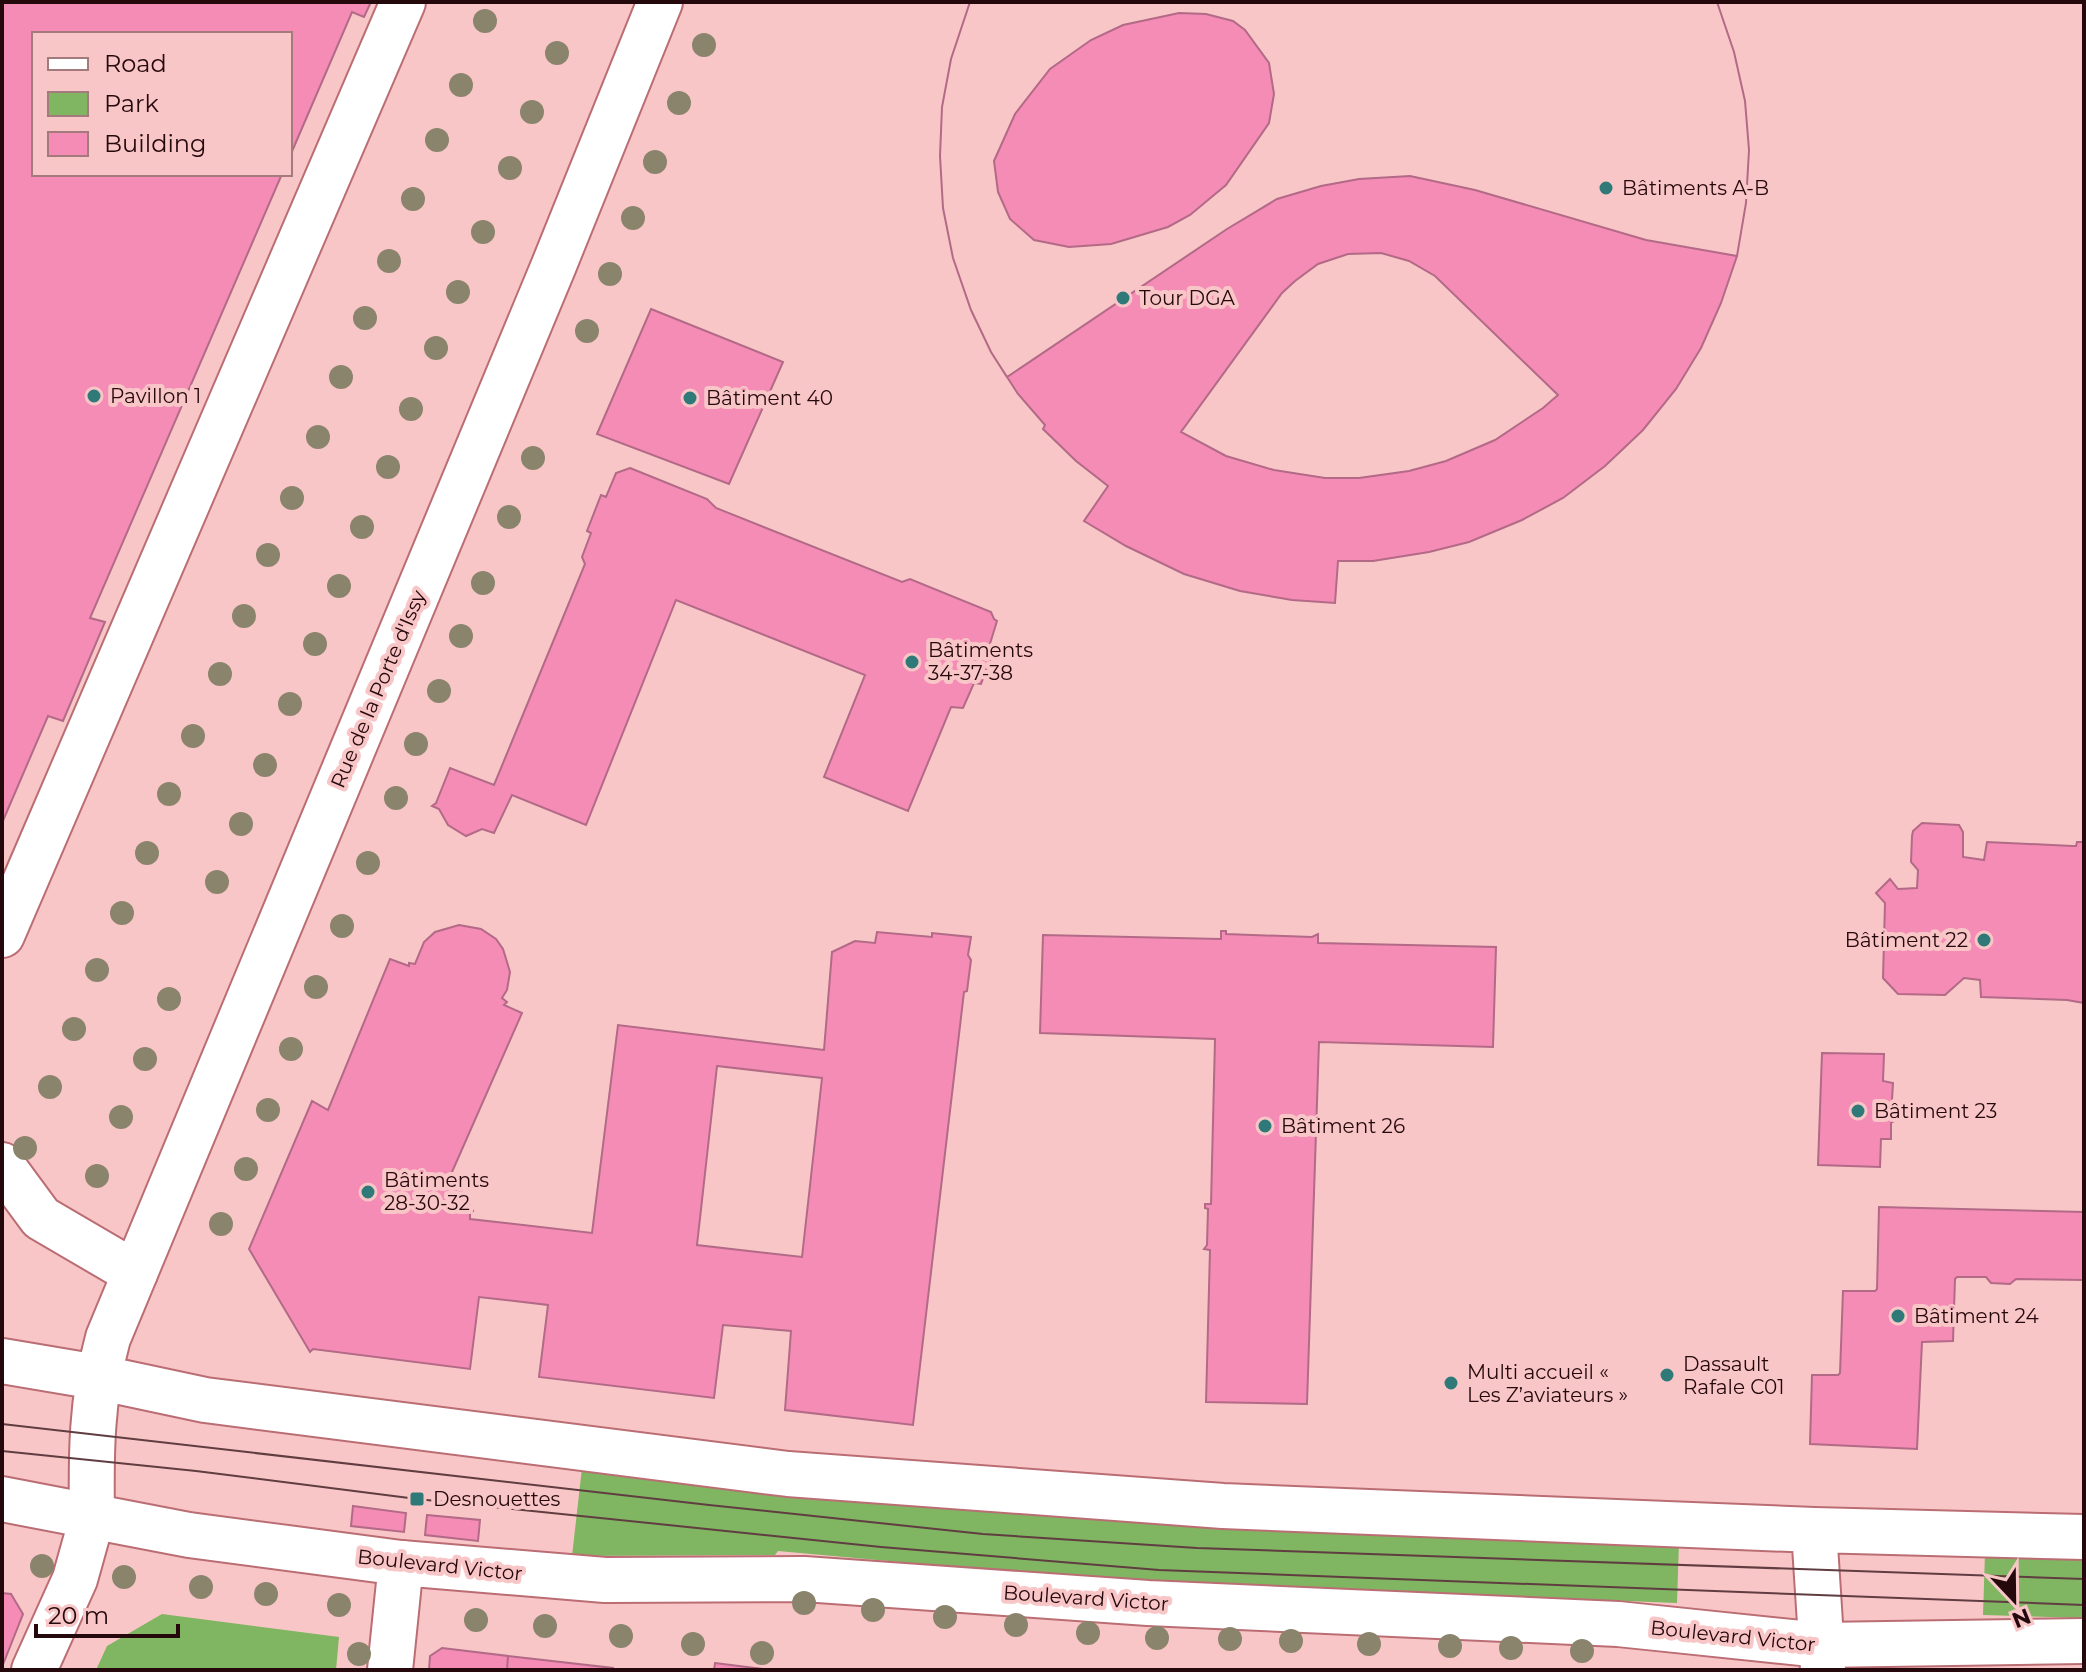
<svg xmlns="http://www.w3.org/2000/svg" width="2086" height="1672" viewBox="0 0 2086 1672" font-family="Montserrat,sans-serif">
<rect width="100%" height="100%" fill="#f9c6c8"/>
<path fill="#80b561" d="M582,1468L896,1504L1146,1522L1679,1542L1677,1603L1109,1581L778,1551L775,1555L572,1556Z
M1985,1553L2084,1557V1618L1983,1615Z
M162,1614L339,1637L336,1670H96L107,1646Z"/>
<path fill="#f58cb6" stroke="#b26a86" stroke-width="2" fill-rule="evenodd" d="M2,2H371L364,17L352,12L290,156V34H34V174H282L90,618L105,622L63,721L48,716L2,823Z
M970,2H1717L1734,52L1745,101L1749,150L1746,203L1737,256L1646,240L1475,190L1410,176L1359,179L1321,186L1277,199L1227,229L1007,377L991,352L971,310L953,258L943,208L940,156L942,107L951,59ZM1179,13L1206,14L1233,21L1245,30L1269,63L1274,94L1269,123L1226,185L1190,215L1168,227L1111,244L1069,247L1034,240L1010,219L998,192L994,161L1015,114L1050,69L1091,40L1123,25Z
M970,2H1717L1734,52L1745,101L1749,150L1746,203L1737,256L1721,303L1701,348L1676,389L1643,430L1605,466L1563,498L1522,520L1469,542L1429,552L1373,561H1338L1335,603L1292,600L1240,591L1184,574L1126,546L1084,521L1108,486L1076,461L1043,429L1045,425L1018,394L991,352L971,310L953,258L943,208L940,156L942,107L951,59ZM1381,253L1409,261L1435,276L1558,395L1543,408L1495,440L1446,461L1409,471L1359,478H1325L1274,470L1226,456L1181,432L1282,293L1295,281L1318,264L1348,254Z
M651,309L783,362L729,484L597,434Z
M630,468L707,499L716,508L902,582L910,579L991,612L994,619L997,621L989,647L994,650L981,684L974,683L963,708L951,707L908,811L824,777L865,675L676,600L586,825L512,795L494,833L482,829L466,836L448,825L439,809L432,806L436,803L450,768L494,785L585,564L582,557L591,533L587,531L601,495L606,497L616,473Z
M1922,823L1959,825L1963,832V857L1984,860L1987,842L2072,846H2076L2077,842H2084V1003L2067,1000L1981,997L1980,980L1964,978L1945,995L1898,994L1883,978L1885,903L1876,893L1890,879L1898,889L1917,888L1918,870L1911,862L1912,836L1913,831Z
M459,925L481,929L496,939L503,949L510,972L507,990L502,998L507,1002L504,1005L522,1013L452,1172L473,1211L470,1212V1219L592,1233L618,1025L824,1050L832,952L855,941L875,943L877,932L932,937V933L971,937L968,955L971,960L967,991L964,992L913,1425L785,1410L791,1331L723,1325L714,1398L539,1377L548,1305L479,1297L470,1369L313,1349L310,1352L249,1249L312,1101L328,1110L390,959L409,966V963L415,964L424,942L435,932ZM717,1066L822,1078L802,1257L697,1245Z
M1221,931H1226V934L1252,935L1312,937L1318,934V943L1496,947L1493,1047L1319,1042L1307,1404L1206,1402L1210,1250L1204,1249L1207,1245L1208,1209L1205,1208V1204H1211L1215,1039L1040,1033L1043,935L1221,939Z
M1822,1053L1884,1054L1883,1081L1893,1083L1892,1100L1896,1101V1120L1891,1123V1139H1881L1880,1167L1818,1165Z
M1879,1207L2084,1212V1280L2016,1279L2010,1284L1991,1283L1986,1277H1957L1955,1279L1953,1341L1922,1342L1917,1449L1810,1444L1812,1375H1838L1840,1373L1843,1291H1875L1877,1289Z
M353,1506L406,1513L404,1532L351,1526Z
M427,1515L480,1520L478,1541L425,1535Z
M2,1593L11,1594L23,1614L2,1667Z
M442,1648L508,1656L507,1670H429L430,1656Z
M508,1656L613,1668V1670H507Z
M715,1663L763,1669L714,1670Z"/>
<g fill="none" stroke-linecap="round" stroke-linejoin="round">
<defs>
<path id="minor" d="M2,935L403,2
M2,1165L41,1218L135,1273
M34,1670L75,1579L92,1518
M390,1670L401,1563"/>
<path id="major" d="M2,1361L97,1377L205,1400L788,1474L1223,1506L1814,1530L2084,1537
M2,1499L189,1535L401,1563L605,1580L804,1579L1148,1603L1618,1624L1821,1645L2084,1641
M92,1518C91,1455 91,1400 108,1338L554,265L660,2
M1814,1530L1823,1670"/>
</defs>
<use href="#minor" stroke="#ba6d73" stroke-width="48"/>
<use href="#major" stroke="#ba6d73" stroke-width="48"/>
<use href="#minor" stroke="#fff" stroke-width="44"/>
<use href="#major" stroke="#fff" stroke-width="44"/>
<path stroke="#603d40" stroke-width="2" d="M2,1424L709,1505L983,1534L1197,1548L2084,1579
M2,1451L196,1471L417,1499L881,1547L1159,1570L2084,1605"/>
</g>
<g fill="#8b846c">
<circle cx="485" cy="21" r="12"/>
<circle cx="704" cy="45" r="12"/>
<circle cx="557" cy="53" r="12"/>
<circle cx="461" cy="85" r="12"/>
<circle cx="679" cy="103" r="12"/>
<circle cx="532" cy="112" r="12"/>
<circle cx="437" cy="140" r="12"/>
<circle cx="655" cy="162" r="12"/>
<circle cx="510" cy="168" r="12"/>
<circle cx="413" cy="199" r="12"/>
<circle cx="633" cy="218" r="12"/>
<circle cx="483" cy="232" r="12"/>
<circle cx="389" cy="261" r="12"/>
<circle cx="610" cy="274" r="12"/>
<circle cx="458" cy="292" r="12"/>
<circle cx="365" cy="318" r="12"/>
<circle cx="587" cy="331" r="12"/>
<circle cx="436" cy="348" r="12"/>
<circle cx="341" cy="377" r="12"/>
<circle cx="411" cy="409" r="12"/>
<circle cx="318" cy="437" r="12"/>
<circle cx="533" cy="458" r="12"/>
<circle cx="388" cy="467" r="12"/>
<circle cx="292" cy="498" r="12"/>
<circle cx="509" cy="517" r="12"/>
<circle cx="362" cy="527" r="12"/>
<circle cx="268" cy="555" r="12"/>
<circle cx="483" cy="583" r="12"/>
<circle cx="339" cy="586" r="12"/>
<circle cx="244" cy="616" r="12"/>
<circle cx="461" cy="636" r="12"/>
<circle cx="315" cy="644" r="12"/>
<circle cx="220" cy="674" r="12"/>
<circle cx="439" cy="691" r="12"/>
<circle cx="290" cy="704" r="12"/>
<circle cx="193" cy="736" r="12"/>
<circle cx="416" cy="744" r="12"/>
<circle cx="265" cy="765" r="12"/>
<circle cx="169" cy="794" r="12"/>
<circle cx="396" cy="798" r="12"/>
<circle cx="241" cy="824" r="12"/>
<circle cx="147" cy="853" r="12"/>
<circle cx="368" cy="863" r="12"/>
<circle cx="217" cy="882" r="12"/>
<circle cx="122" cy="913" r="12"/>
<circle cx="342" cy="926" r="12"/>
<circle cx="97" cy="970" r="12"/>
<circle cx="316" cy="987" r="12"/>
<circle cx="169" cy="999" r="12"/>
<circle cx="74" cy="1029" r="12"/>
<circle cx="291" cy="1049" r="12"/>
<circle cx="145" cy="1059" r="12"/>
<circle cx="50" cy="1087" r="12"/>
<circle cx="268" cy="1110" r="12"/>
<circle cx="121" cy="1117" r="12"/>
<circle cx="25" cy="1148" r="12"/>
<circle cx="246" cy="1169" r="12"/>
<circle cx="97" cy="1176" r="12"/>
<circle cx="221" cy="1224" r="12"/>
<circle cx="42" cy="1566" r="12"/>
<circle cx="124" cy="1577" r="12"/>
<circle cx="201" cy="1587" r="12"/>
<circle cx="266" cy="1594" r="12"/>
<circle cx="804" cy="1603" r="12"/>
<circle cx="339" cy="1605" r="12"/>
<circle cx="873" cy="1610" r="12"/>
<circle cx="945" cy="1617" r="12"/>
<circle cx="476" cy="1620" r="12"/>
<circle cx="1016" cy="1625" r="12"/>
<circle cx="545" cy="1626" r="12"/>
<circle cx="1088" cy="1633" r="12"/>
<circle cx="621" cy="1636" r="12"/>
<circle cx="1157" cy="1638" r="12"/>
<circle cx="1230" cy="1639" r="12"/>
<circle cx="1291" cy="1641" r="12"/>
<circle cx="693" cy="1644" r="12"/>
<circle cx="1369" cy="1644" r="12"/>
<circle cx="1450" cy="1646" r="12"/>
<circle cx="1511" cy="1648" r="12"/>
<circle cx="1582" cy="1651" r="12"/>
<circle cx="762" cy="1653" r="12"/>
<circle cx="359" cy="1654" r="12"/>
</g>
<g fill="#307979" stroke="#f9c6c8" stroke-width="3">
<circle cx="1606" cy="188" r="8"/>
<circle cx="1123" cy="298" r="8"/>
<circle cx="94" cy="396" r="8"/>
<circle cx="690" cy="398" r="8"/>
<circle cx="912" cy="662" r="8"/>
<circle cx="1984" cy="940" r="8"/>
<circle cx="1858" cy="1111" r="8"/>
<circle cx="1265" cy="1126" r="8"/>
<circle cx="368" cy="1192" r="8"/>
<circle cx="1898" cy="1316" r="8"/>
<circle cx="1667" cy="1375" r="8"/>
<circle cx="1451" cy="1383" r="8"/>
<rect x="409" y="1491" width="16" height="16" rx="4"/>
</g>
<g text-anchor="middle" stroke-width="8" stroke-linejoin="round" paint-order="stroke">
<g font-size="20" fill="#25080c" stroke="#f9c6c8" text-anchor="start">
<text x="1622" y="195">Bâtiments A-B</text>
<text x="1139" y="305">Tour DGA</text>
<text x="110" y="403">Pavillon 1</text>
<text x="706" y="405">Bâtiment 40</text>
<text x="928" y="657">Bâtiments<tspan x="928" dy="23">34-37-38</tspan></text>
<text x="1968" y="947" text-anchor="end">Bâtiment 22</text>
<text x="1874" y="1118">Bâtiment 23</text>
<text x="1281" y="1133">Bâtiment 26</text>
<text x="384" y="1187">Bâtiments<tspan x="384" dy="23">28-30-32</tspan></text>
<text x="1914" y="1323">Bâtiment 24</text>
<text x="1683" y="1371">Dassault<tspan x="1683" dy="23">Rafale C01</tspan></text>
<text x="1467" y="1379">Multi accueil «<tspan x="1467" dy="23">Les Z’aviateurs »</tspan></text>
<text x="433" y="1506">Desnouettes</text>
</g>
<g font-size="20" fill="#25080c" stroke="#f9c6c8">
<text transform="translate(378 689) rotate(-67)" y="7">Rue de la Porte d'Issy</text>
<text transform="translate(440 1565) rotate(6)" y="7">Boulevard Victor</text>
<text transform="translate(1086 1598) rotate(4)" y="7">Boulevard Victor</text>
<text transform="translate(1733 1636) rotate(6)" y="7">Boulevard Victor</text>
</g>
</g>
<rect width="2086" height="1672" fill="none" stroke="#25080c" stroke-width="8"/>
<rect x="32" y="32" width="260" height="144" fill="#f9c6c8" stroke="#a47a7d" stroke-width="2"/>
<rect x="48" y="58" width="40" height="12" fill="#ffffff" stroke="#a47a7d" stroke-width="2"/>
<text x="104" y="72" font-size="24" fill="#25080c">Road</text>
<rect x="48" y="92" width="40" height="24" fill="#80b561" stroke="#a47a7d" stroke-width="2"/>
<text x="104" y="112" font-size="24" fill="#25080c">Park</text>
<rect x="48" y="132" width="40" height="24" fill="#f58cb6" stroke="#a47a7d" stroke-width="2"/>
<text x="104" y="152" font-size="24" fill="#25080c">Building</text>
<g transform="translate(2014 1600) rotate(158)" stroke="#f9c6c8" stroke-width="6" paint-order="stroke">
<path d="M0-6L14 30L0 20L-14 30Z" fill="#25080c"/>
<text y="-12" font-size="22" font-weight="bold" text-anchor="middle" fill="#25080c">N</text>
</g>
<path d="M36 1624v12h142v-12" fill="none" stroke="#25080c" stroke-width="4"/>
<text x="48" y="1624" font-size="24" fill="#25080c" stroke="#f9c6c8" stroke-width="6" paint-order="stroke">20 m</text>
</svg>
